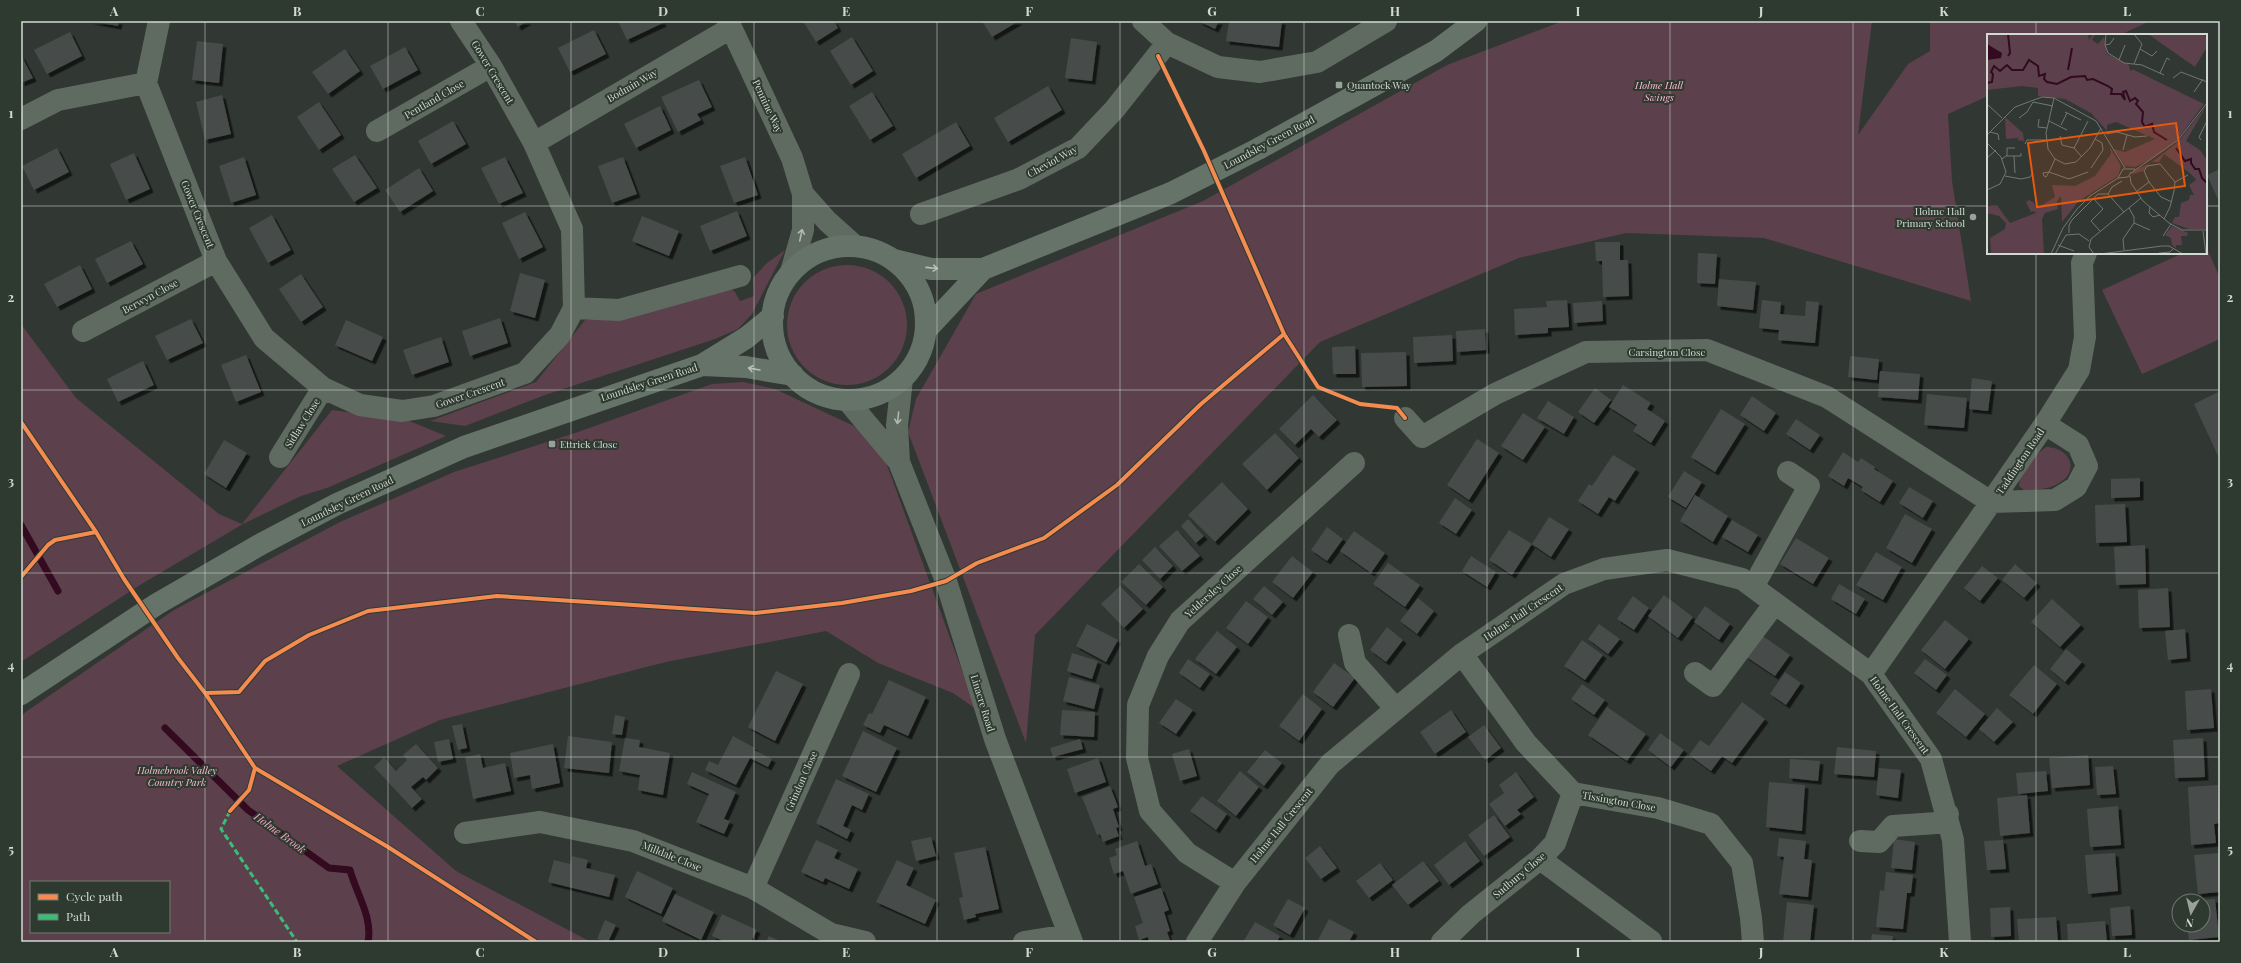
<svg xmlns="http://www.w3.org/2000/svg" width="2241" height="963" viewBox="0 0 2241 963" font-family="'Playfair Display',serif">
<defs>
<filter id="shadow"><feDropShadow dx="3.5" dy="3.5" stdDeviation="0" flood-color="#0009"/></filter>
</defs>
<rect width="100%" height="100%" fill="#313732"/>
<path fill="#5c404b" fill-rule="evenodd" d="M1563,21H1872L1858,135L1908,64L1930,51V21H2150L2120,35H1988V96L1948,114L1952,181L1971,301L1764,238L1626,233L1519,258L1320,342L1035,635L1026,743L908,432L916,399L976,294L1203,201L1447,65Z
M2206,246L2220,278V339L2142,374L2102,290L2183,253H2206Z
M785,250L752,314L738,329L715,339L545,395L465,426L430,421L536,382L585,320L628,317L728,286L735,292L740,301L754,296L753,278L767,263Z
M787 325a60 60 0 1 1 120 0a60 60 0 1 1-120 0Z
M21,324L76,398L219,514L242,524L332,410L407,420L446,436L327,488L301,496L243,524L140,585L21,662Z
M743,382L775,389L854,426L875,441L887,465L976,709L953,693L878,663L826,631L666,662L440,720L337,766L456,871L591,942H21V716L27,711L174,610L340,522L454,472L578,432L712,384ZM31,882H169V932H31Z
M2046,447C2069,447 2081,470 2059,483C2050,489 2036,490 2025,491L2019,486C2020,469 2033,457 2046,447Z"/>
<g fill="none" stroke-linecap="round" stroke-linejoin="round">
<path stroke="#330a1f" stroke-width="7" d="M21,525L58,591
M165,728L248,810L329,868L350,870C356,893 373,917 368,942"/>
</g>
<path fill="#474c48" filter="url(#shadow)" d="M90,21H119L118,26Z
M514,21H528L518,27Z
M618,21H662L663,23L627,40Z
M803,21H834L838,28L816,42Z
M982,21H1019L992,37Z
M1198,21H1219L1215,29Z
M1229,21H1282L1279,47L1226,41Z
M594,30L606,54L570,72L558,48Z
M70,32L82,56L47,74L34,50Z
M852,37L873,71L851,85L830,51Z
M1071,38L1097,42L1092,81L1065,78Z
M197,41L223,44L219,83L192,80Z
M405,47L418,70L383,89L370,66Z
M345,49L360,71L328,94L312,72Z
M21,55L33,78L21,83Z
M699,80L712,107L697,114L701,120L678,132L661,97Z
M1048,86L1062,110L1008,142L994,118Z
M872,92L893,126L870,140L849,106Z
M222,95L231,134L205,140L196,102Z
M319,102L341,135L319,150L297,117Z
M660,106L671,130L636,148L624,124Z
M453,121L466,144L431,164L418,141Z
M956,122L970,146L916,178L902,154Z
M57,148L69,172L34,190L22,166Z
M134,153L150,189L126,200L110,164Z
M355,155L377,188L354,202L332,169Z
M244,157L256,195L231,203L219,166Z
M505,157L523,193L499,204L481,168Z
M623,157L637,194L612,203L598,166Z
M745,157L758,195L734,203L720,166Z
M419,168L433,191L400,212L385,190Z
M2220,169V204L2207,175Z
M737,211L747,236L710,251L700,226Z
M525,212L543,247L519,259L502,223Z
M272,215L291,250L268,263L249,228Z
M642,216L679,231L669,256L632,241Z
M131,241L143,264L107,283L95,259Z
M1595,242H1620V260H1628L1629,296L1603,297L1602,261H1596Z
M1698,253L1717,254L1715,284L1697,283Z
M80,265L92,289L57,307L44,284Z
M520,273L545,280L535,318L510,311Z
M301,274L323,307L301,322L279,289Z
M1719,279L1756,282L1753,310L1717,306Z
M1567,300L1569,327L1548,328V333L1515,335L1514,309L1547,307L1546,301Z
M1762,300L1781,302L1780,314L1805,316L1806,301L1819,302L1815,343L1778,340L1779,330L1759,328Z
M1602,301L1603,321L1574,323L1573,303Z
M500,318L508,343L470,356L462,331Z
M191,319L203,343L167,360L155,336Z
M346,320L383,337L372,361L335,345Z
M1485,329L1486,350L1457,352L1456,331Z
M1452,335L1453,361L1414,363L1413,337Z
M441,337L449,362L412,375L403,350Z
M1355,346L1356,374H1333L1332,347Z
M1406,352L1407,386L1362,387L1361,353Z
M246,355L261,392L236,402L221,365Z
M1850,356L1879,359L1877,380L1848,377Z
M143,361L154,385L118,402L107,379Z
M1880,371L1920,374L1918,400L1878,397Z
M1972,378L1992,381L1988,411L1969,409Z
M1623,385L1651,403L1647,409L1665,421L1651,443L1633,431L1637,425L1609,407Z
M1595,388L1611,400L1594,423L1578,412Z
M2218,392L2220,397V460L2194,404Z
M1927,394L1967,398L1964,428L1924,425Z
M1313,395L1337,420L1319,437L1311,429L1295,445L1279,429Z
M1752,396L1776,413L1764,431L1740,415Z
M1548,401L1574,417L1564,434L1537,418Z
M1721,409L1745,424L1715,472L1691,457Z
M1523,413L1545,427L1523,460L1501,446Z
M1796,419L1820,435L1810,450L1786,434Z
M1275,433L1299,458L1267,490L1242,464Z
M1477,439L1499,453L1469,500L1447,485Z
M224,440L247,453L226,488L204,474Z
M1843,452L1858,462L1861,458L1875,467L1874,469L1893,481L1880,502L1861,490L1863,487L1848,478L1844,486L1828,476Z
M1613,455L1636,469L1615,501L1609,497L1598,514L1578,501L1589,484L1592,486Z
M1684,471L1702,482L1686,508L1668,497Z
M2140,478V497L2111,498V479Z
M1222,482L1248,509L1215,542L1188,515Z
M1909,487L1933,501L1923,518L1899,503Z
M1695,495L1728,516L1713,542L1680,521Z
M1455,498L1472,510L1456,534L1439,523Z
M2125,504L2127,542L2096,543L2095,505Z
M1905,514L1932,529L1912,563L1886,548Z
M1549,517L1569,529L1551,557L1532,544Z
M1188,519L1204,536L1196,543L1181,526Z
M1732,520L1758,535L1748,552L1722,537Z
M1327,527L1343,539L1327,561L1311,550Z
M1177,530L1200,556L1182,571L1159,546Z
M1509,530L1532,544L1512,575L1489,560Z
M1354,531L1385,553L1371,573L1340,551Z
M1796,538L1829,558L1813,584L1780,564Z
M2145,545L2146,584L2116,585L2114,547Z
M1155,547L1173,566L1160,579L1142,560Z
M1876,552L1902,567L1883,600L1856,585Z
M1292,556L1313,572L1293,598L1272,582Z
M1471,556L1496,572L1487,587L1462,571Z
M1388,563L1420,585L1405,607L1373,584Z
M1139,564L1163,587L1146,605L1121,582Z
M2015,564L2037,583L2024,598L2002,580Z
M1982,566L1998,578L1980,601L1964,588Z
M1839,584L1865,599L1856,614L1831,599Z
M1120,586L1143,609L1124,628L1101,604Z
M1264,586L1283,602L1272,615L1253,599Z
M2168,588L2170,627L2139,628L2138,590Z
M1664,595L1693,617L1678,638L1648,616Z
M1633,596L1649,608L1634,630L1617,619Z
M1418,598L1434,611L1417,634L1400,621Z
M2052,599L2081,625L2060,647L2031,622Z
M1246,601L1268,617L1248,644L1226,628Z
M1705,606L1730,624L1719,640L1694,622Z
M1945,620L1969,639L1945,669L1921,650Z
M1087,624L1118,640L1106,662L1076,646Z
M1599,624L1620,639L1608,654L1588,639Z
M1387,627L1403,640L1386,662L1370,650Z
M2185,629L2187,658L2168,660L2165,631Z
M1217,631L1237,647L1216,674L1195,659Z
M1760,634L1790,655L1775,676L1745,656Z
M1582,640L1603,655L1585,680L1564,666Z
M2066,649L2082,662L2065,682L2050,669Z
M1072,653L1098,661L1092,679L1067,671Z
M1188,659L1210,674L1200,688L1179,673Z
M1925,659L1947,675L1936,690L1914,673Z
M1334,663L1355,678L1333,707L1313,692Z
M2034,665L2057,684L2033,714L2009,695Z
M776,671L803,684L775,741L748,727Z
M1785,672L1801,683L1786,705L1770,694Z
M1069,677L1100,685L1094,709L1063,701Z
M889,680L926,697L908,736L884,725L880,733L863,725L869,713L872,714Z
M1582,684L1605,700L1594,715L1571,699Z
M1955,689L1985,714L1966,737L1936,713Z
M2211,689L2214,728L2187,730L2185,691Z
M1303,694L1322,709L1299,741L1279,726Z
M1176,699L1193,710L1176,734L1159,723Z
M1742,702L1765,719L1732,763L1722,756L1711,771L1689,755L1700,740L1709,746Z
M1607,707L1646,734L1627,761L1588,735Z
M1997,708L2013,722L1994,742L1979,729Z
M1062,710L1095,712L1094,737L1060,735Z
M1451,710L1466,732L1435,754L1420,732Z
M615,715L625,717L622,735L612,734Z
M462,724L467,748L458,750L452,726Z
M1484,725L1501,748L1485,760L1468,737Z
M863,731L897,748L876,792L842,776Z
M1660,733L1684,750L1671,767L1648,750Z
M568,736L612,742L609,773L564,768Z
M733,736L755,748L754,750L772,759L768,767L750,758L736,785L705,770L709,761L718,765Z
M625,738L640,740L639,747L670,753L663,795L638,790L640,775L619,771Z
M2203,738L2205,777L2175,778L2173,740Z
M449,739L453,759L438,762L434,742Z
M1080,739L1083,749L1053,757L1050,748Z
M416,744L438,768L426,780L423,777L411,787L422,799L412,808L374,767L384,757L396,771L407,760L403,755Z
M553,744L560,783L532,789L530,775L514,778L510,753Z
M1837,747L1876,751L1874,777L1834,774Z
M1189,749L1197,776L1180,781L1172,754Z
M1265,750L1282,763L1264,786L1247,772Z
M480,754L483,768L505,763L511,791L473,799L465,757Z
M2088,755L2090,785L2052,788L2049,758Z
M1098,758L1106,782L1075,793L1067,769Z
M1790,759L1820,761L1818,781L1789,778Z
M2113,766L2116,794L2097,795L2095,767Z
M1879,768L1901,770L1898,798L1876,795Z
M1240,771L1259,787L1236,816L1217,801Z
M2046,771L2048,791L2018,794L2016,773Z
M692,772L736,792L724,819L730,821L724,834L696,822L709,794L687,784Z
M1516,772L1534,797L1517,810L1521,814L1505,826L1489,804L1504,793L1499,785Z
M836,779L869,794L862,810L852,805L843,826L851,830L847,839L816,823Z
M1769,782L1805,785L1802,831L1766,827Z
M2218,785L2220,823L2214,824L2216,843L2191,845L2188,787Z
M1110,786L1118,807L1113,809L1119,827L1116,828L1119,836L1103,842L1100,834L1097,835L1082,797Z
M2027,795L2030,833L2000,836L1997,798Z
M1202,796L1227,814L1216,830L1190,811Z
M2118,806L2121,845L2090,847L2087,809Z
M1494,815L1510,837L1484,856L1468,835Z
M931,837L936,856L916,861L911,841Z
M1779,838L1806,841L1804,859L1812,860L1808,897L1779,894L1784,857L1777,856Z
M1894,839L1915,842L1912,870L1891,868Z
M816,840L838,850L834,858L858,869L849,889L825,878L823,882L801,872Z
M2003,840L2006,869L1987,870L1984,841Z
M1137,841L1145,866L1151,864L1158,884L1131,894L1123,871L1114,874L1109,858L1117,855L1115,849Z
M1465,841L1480,861L1449,885L1434,865Z
M1320,846L1337,868L1321,879L1305,858Z
M985,847L999,909L975,914L976,917L964,920L959,898L963,897L954,853Z
M2115,853L2118,891L2088,894L2085,855Z
M2220,853V892L2198,894L2194,855Z
M572,856L588,860L586,868L615,875L609,897L548,882L554,860L570,864Z
M897,860L914,868L906,885L936,900L925,924L876,902Z
M1423,861L1439,881L1408,905L1392,885Z
M1380,863L1393,880L1369,898L1356,881Z
M637,871L673,888L661,914L625,897Z
M1886,872L1913,875L1911,893H1907L1903,929L1876,927L1880,890L1884,891Z
M1161,888L1169,910L1164,912L1170,931L1167,932L1170,940L1149,942L1148,937L1139,940L1135,926L1143,923L1134,897Z
M675,894L714,912L701,940L662,921Z
M1288,899L1305,908L1290,935L1273,925Z
M2215,899L2219,937L2189,940L2187,925H2203V900Z
M1787,902L1814,905L1810,942H1783Z
M2130,906L2132,935L2112,936L2110,908Z
M2010,907L2011,936L1991,937L1990,908Z
M722,914L757,930L751,942H725L712,936Z
M2056,917L2058,942H2019L2017,919Z
M1329,919L1354,932L1349,942H1322L1318,940Z
M605,920L616,925L608,942L597,939Z
M2105,921L2107,942H2068L2067,924Z
M1255,922L1280,936L1277,942H1243Z
M1872,934L1893,936L1892,942H1871Z
M769,936L782,942H766Z"/>
<g fill="none" stroke-linecap="round" stroke-linejoin="round">
<path stroke="#5f6b61" stroke-width="22" d="M159,21L146,83L216,261L264,338L323,388L360,405L402,411L434,406L525,373L560,335L574,308L572,229L534,143L491,66L461,21
M728,21L792,158L803,194V230L791,272
M1143,21L1167,43L1218,67L1260,72L1317,62L1386,21
M21,119L58,100L146,83
M377,131L491,66
M534,143L731,28
M803,194L827,221L855,246
M921,214L1019,179L1078,148L1114,110L1167,43
M574,308L619,310L740,276
M83,331L216,261
M847,400L899,462L946,581L995,739L1072,942
M1405,418L1422,437L1495,394L1586,352L1707,350L1827,397L1991,502L2055,500L2076,487L2087,466L2078,445L2045,424L1978,521L1871,674
M2045,424L2079,370L2085,337L2082,263L2086,253
M280,457L323,388
M899,462L897,425L902,379
M1753,587L1809,486L1788,472
M1349,635L1355,663L1396,709
M1462,654L1526,743L1573,793L1658,808L1711,824L1742,863L1751,918L1753,942
M1695,673L1713,686L1775,603
M465,833L540,822L633,841L753,888L831,934L865,942
M1860,841L1879,842L1893,826L1937,823L1948,814
M1540,859L1651,941
M1235,883L1187,853L1150,811L1137,758L1138,705L1158,656L1180,621L1354,463
M753,888L849,674
M1024,942L1068,935
M1197,942L1235,883L1330,764L1462,654L1564,584L1604,569L1667,560L1742,579L1871,674L1931,759L1953,840L1960,942
M1442,942L1471,914L1540,859L1555,843L1573,793"/>
<path stroke="#657368" stroke-width="22" d="M772 323a77 77 0 1 1 154 0a77 77 0 1 1-154 0Z
M894,260L931,269H983L1171,193L1258,149L1436,51L1476,21
M926,330L983,269
M702,365L746,367L793,375
M21,694L157,604L263,543L337,504L464,447L702,365L746,338L773,316"/>
<path stroke="#3abd76" stroke-width="3" stroke-dasharray="6 3" stroke-linecap="butt" d="M230,811L221,829L297,942"/>
<defs>
<path id="cycleway" d="M1158,56L1204,151L1284,334L1318,387L1360,404L1397,408L1405,418
M21,422L96,532L124,579L178,658L205,693L255,768L388,847L536,942
M21,577L48,545L55,540L96,532
M205,693L239,692L265,661L309,635L368,611L497,596L755,613L842,603L911,591L946,581L977,563L1044,538L1117,485L1201,404L1284,334
M230,811L249,790L255,768"/>
</defs>
<use href="#cycleway" stroke="#2e3a30" stroke-width="6"/>
<use href="#cycleway" stroke="#f68b52" stroke-width="4"/>
</g>
<defs><path id="oneway-shaft" d="M-6 0H5M1.5-3L5.5 0L1.5 3" fill="none" stroke-width="1.6" stroke-linecap="round" stroke-linejoin="round"/></defs>
<g stroke="#b0b8b1">
<use href="#oneway-shaft" transform="translate(801 235) rotate(-78)"/>
<use href="#oneway-shaft" transform="translate(898 418) rotate(96)"/>
</g>
<g stroke="#b7c0b8">
<use href="#oneway-shaft" transform="translate(932 268) rotate(6)"/>
<use href="#oneway-shaft" transform="translate(754 369) rotate(-170)"/>
</g>
<path fill="none" stroke="#d2d9d3" stroke-width="1" stroke-opacity="0.55" d="M205,21V942M388,21V942M571,21V942M754,21V942M937,21V942M1120,21V942M1304,21V942M1487,21V942M1670,21V942M1853,21V942M2036,21V35M21,206H1988M2206,206H2220M2036,253V942M21,390H2220M21,573H2220M21,757H2220"/>
<g fill="#9aa09b" stroke="#2e3a30" stroke-width="1.5">
<rect x="1335" y="81" width="8" height="8" rx="2"/>
<circle cx="1973" cy="217" r="4"/>
<rect x="548" y="440" width="8" height="8" rx="2"/>
</g>
<g text-anchor="middle" stroke-width="4" stroke-linejoin="round" paint-order="stroke">
<g font-size="10" fill="#d2d9d3" stroke="#2e3a30">
<text transform="translate(493 72) rotate(59)" y="4">Gower Crescent</text>
<text transform="translate(632 85) rotate(-30)" y="4">Bodmin Way</text>
<text transform="translate(434 99) rotate(-30)" y="4">Pentland Close</text>
<text transform="translate(768 106) rotate(65)" y="4">Pennine Way</text>
<text transform="translate(1269 142) rotate(-28)" y="4">Loundsley Green Road</text>
<text transform="translate(1052 161) rotate(-29)" y="4">Cheviot Way</text>
<text transform="translate(198 214) rotate(68)" y="4">Gower Crescent</text>
<text transform="translate(150 296) rotate(-28)" y="4">Berwyn Close</text>
<text x="1667" y="356">Carsington Close</text>
<text transform="translate(649 382) rotate(-18)" y="4">Loundsley Green Road</text>
<text transform="translate(470 393) rotate(-19)" y="4">Gower Crescent</text>
<text transform="translate(302 423) rotate(-58)" y="4">Sidlaw Close</text>
<text transform="translate(2020 461) rotate(-56)" y="4">Taddington Road</text>
<text transform="translate(347 501) rotate(-26)" y="4">Loundsley Green Road</text>
<text transform="translate(1213 591) rotate(-42)" y="4">Yeldersley Close</text>
<text transform="translate(1523 612) rotate(-34)" y="4">Holme Hall Crescent</text>
<text transform="translate(983 703) rotate(73)" y="4">Linacre Road</text>
<text transform="translate(1900 715) rotate(54)" y="4">Holme Hall Crescent</text>
<text transform="translate(801 781) rotate(-66)" y="4">Grindon Close</text>
<text transform="translate(1619 801) rotate(10)" y="4">Tissington Close</text>
<text transform="translate(1281 825) rotate(-51)" y="4">Holme Hall Crescent</text>
<text transform="translate(672 856) rotate(22)" y="4">Milldale Close</text>
<text transform="translate(1519 875) rotate(-40)" y="4">Sudbury Close</text>
</g>
<g font-size="10" fill="#d2d9d3" stroke="#2e3a30" text-anchor="start">
<text x="1347" y="89">Quantock Way</text>
<text x="1965" y="215" text-anchor="end">Holme Hall<tspan x="1965" dy="12">Primary School</tspan></text>
<text x="560" y="448">Ettrick Close</text>
</g>
<g font-size="10" font-style="italic" fill="#febad5" stroke="#2e3a30">
<text x="1659" y="89">Holme Hall<tspan x="1659" dy="12">Swings</tspan></text>
<text x="177" y="774">Holmebrook Valley<tspan x="177" dy="12">Country Park</tspan></text>
</g>
<g font-size="11" font-style="italic" fill="#f4a1c3" stroke="#2e3a30">
<text transform="translate(280 833) rotate(36)" y="4">Holme Brook</text>
</g>
</g>
<g transform="translate(1987 34)">
<rect width="220" height="220" fill="#313732"/>
<path d="M0,0H101L102,6L106,0L108,1L105,6L111,10L117,3L120,20L142,31L143,36L145,37V35L217,70L190,106L164,125L148,133L138,132L127,115L138,118L168,105L129,88L120,91V97L104,79L78,65L51,62V54L35,52L0,56ZM161,0H216L220,4V13L208,33ZM220,71L199,107L213,116L220,126V195H202L185,189L188,183H192L194,169L202,166L203,161H207L202,151L209,146L204,140L177,120L172,128H166L159,132L156,137L146,140L144,143L146,137L166,128H165L191,108ZM18,83L36,99L37,107L30,106L32,104L19,105ZM123,113L134,132L131,142L92,167L75,188L74,162L70,167L71,175L58,179L55,185L57,220H4L3,204L18,195L19,189L12,182L0,179V172L10,171L23,189L49,179L47,177L44,178L39,168L42,166L46,168L50,174L68,163L65,151L88,152L108,142L124,120ZM185,192L201,199L200,202H194L195,211H189V214L185,211L184,204L178,201Z" fill="#5c404b"/>
<path d="M0,10L15,19L14,24L0,26Z" fill="#330a1f"/>
<path fill="none" stroke="#330a1f" stroke-width="2" d="M21,0L23,19L21,22M81,36L85,14M0,49L5,48L6,40L4,38L7,32L13,37L20,31L25,36H36L42,26L51,32L52,42L58,40L57,45L60,48L70,50L84,43L98,42L100,46L106,45L121,52L125,55L124,60H134L138,66L136,58L139,57L143,67L148,64L151,67L149,70L156,78L155,88L158,93L165,90L167,98L180,106M189,114L198,127L204,125V129L208,135H212L215,144L220,149"/>
<path fill="none" stroke="#717872" stroke-width="1" d="M119,0L118,11L121,19L137,29L155,31L177,41M118,11L123,10L127,4M153,15L165,22L170,17M132,26L138,11M147,30L155,10L147,0M173,39L180,24L183,26M186,44L194,38L220,48M207,58L216,45M67,64L59,99L61,115L68,125L78,130L89,128L103,114L114,94M0,70L15,84M78,78L94,86M32,84L40,78L46,68L66,72M52,85L51,93L60,94M62,87L80,96M74,91L80,79M3,98L11,100L12,106M119,100L130,98L148,103L160,102M0,101L28,73L55,63L67,64L109,87L138,134M73,102L75,111L87,114L95,123M214,106L212,103L220,87M0,109L14,123L19,138L13,150L0,156M38,110L40,106H59M87,114L101,87M136,116L140,101M20,122V114H28M27,122L28,139M0,124L9,116M15,125L19,122H34V119M68,125L63,136L62,138L59,143L57,142L56,139L62,138L82,145L101,138M104,134L116,116L115,109L108,105M144,139L191,106L220,69M18,142L34,145L43,143L46,139M143,142L144,149L156,167L182,189L195,196H220M131,144L141,143L144,138M188,148L201,141M150,157L162,148M121,160L125,153L135,147M106,164L116,175L104,187L113,197M163,173L162,179L166,183L173,181M177,185L183,173L187,157L188,148L173,130L160,132L157,137L162,148L174,163L185,168M147,189L163,196M216,197L219,220M82,199V191L85,186L111,160H121L137,178M176,202L184,190M71,211L87,217M137,216L136,205L147,189V183L142,174M172,219L183,218L187,214M64,220L76,194L90,175L103,162L131,144L136,135H148M68,220L79,201L92,200L102,207M107,220L102,213L104,205L154,164M113,220L175,212H182L196,220"/>
<path fill="#e8590c" fill-opacity="0.15" stroke="#e8590c" stroke-width="2" d="M189,89L198,152L50,173L41,109Z"/>
<rect width="220" height="220" fill="none" stroke="#d2d9d3" stroke-width="2"/>
</g>
<rect width="2241" height="963" fill="none" stroke="#2e3a30" stroke-width="44"/>
<rect x="30" y="881" width="140" height="52" fill="#2e3a30" stroke="#707a71"/>
<rect x="38" y="894" width="20" height="6" fill="#f68b52" stroke="#707a71"/>
<text x="66" y="901" font-size="12" fill="#d2d9d3">Cycle path</text>
<rect x="38" y="914" width="20" height="6" fill="#3abd76" stroke="#707a71"/>
<text x="66" y="921" font-size="12" fill="#d2d9d3">Path</text>
<g transform="translate(2191 913) rotate(188)"><circle r="19" fill="#2e3a30" stroke="#707a71"/>
<path d="M0-3L7 15L0 10L-7 15Z" fill="#9aa09b"/>
<text y="-6" font-size="11" font-weight="bold" text-anchor="middle" fill="#d2d9d3">N</text>
</g>
<rect x="22" y="22" width="2197" height="919" fill="none" stroke="#d2d9d3" stroke-width="1.5"/>
<g font-size="13" text-anchor="middle" font-weight="bold" fill="#d2d9d3">
<text x="114" y="16">A</text>
<text x="297" y="16">B</text>
<text x="480" y="16">C</text>
<text x="663" y="16">D</text>
<text x="846" y="16">E</text>
<text x="1029" y="16">F</text>
<text x="1212" y="16">G</text>
<text x="1395" y="16">H</text>
<text x="1578" y="16">I</text>
<text x="1761" y="16">J</text>
<text x="1944" y="16">K</text>
<text x="2127" y="16">L</text>
<text x="11" y="118">1</text>
<text x="2230" y="118">1</text>
<text x="11" y="302">2</text>
<text x="2230" y="302">2</text>
<text x="11" y="486">3</text>
<text x="2230" y="486">3</text>
<text x="11" y="670">4</text>
<text x="2230" y="670">4</text>
<text x="11" y="854">5</text>
<text x="2230" y="854">5</text>
<text x="114" y="957">A</text>
<text x="297" y="957">B</text>
<text x="480" y="957">C</text>
<text x="663" y="957">D</text>
<text x="846" y="957">E</text>
<text x="1029" y="957">F</text>
<text x="1212" y="957">G</text>
<text x="1395" y="957">H</text>
<text x="1578" y="957">I</text>
<text x="1761" y="957">J</text>
<text x="1944" y="957">K</text>
<text x="2127" y="957">L</text>
</g>
</svg>
